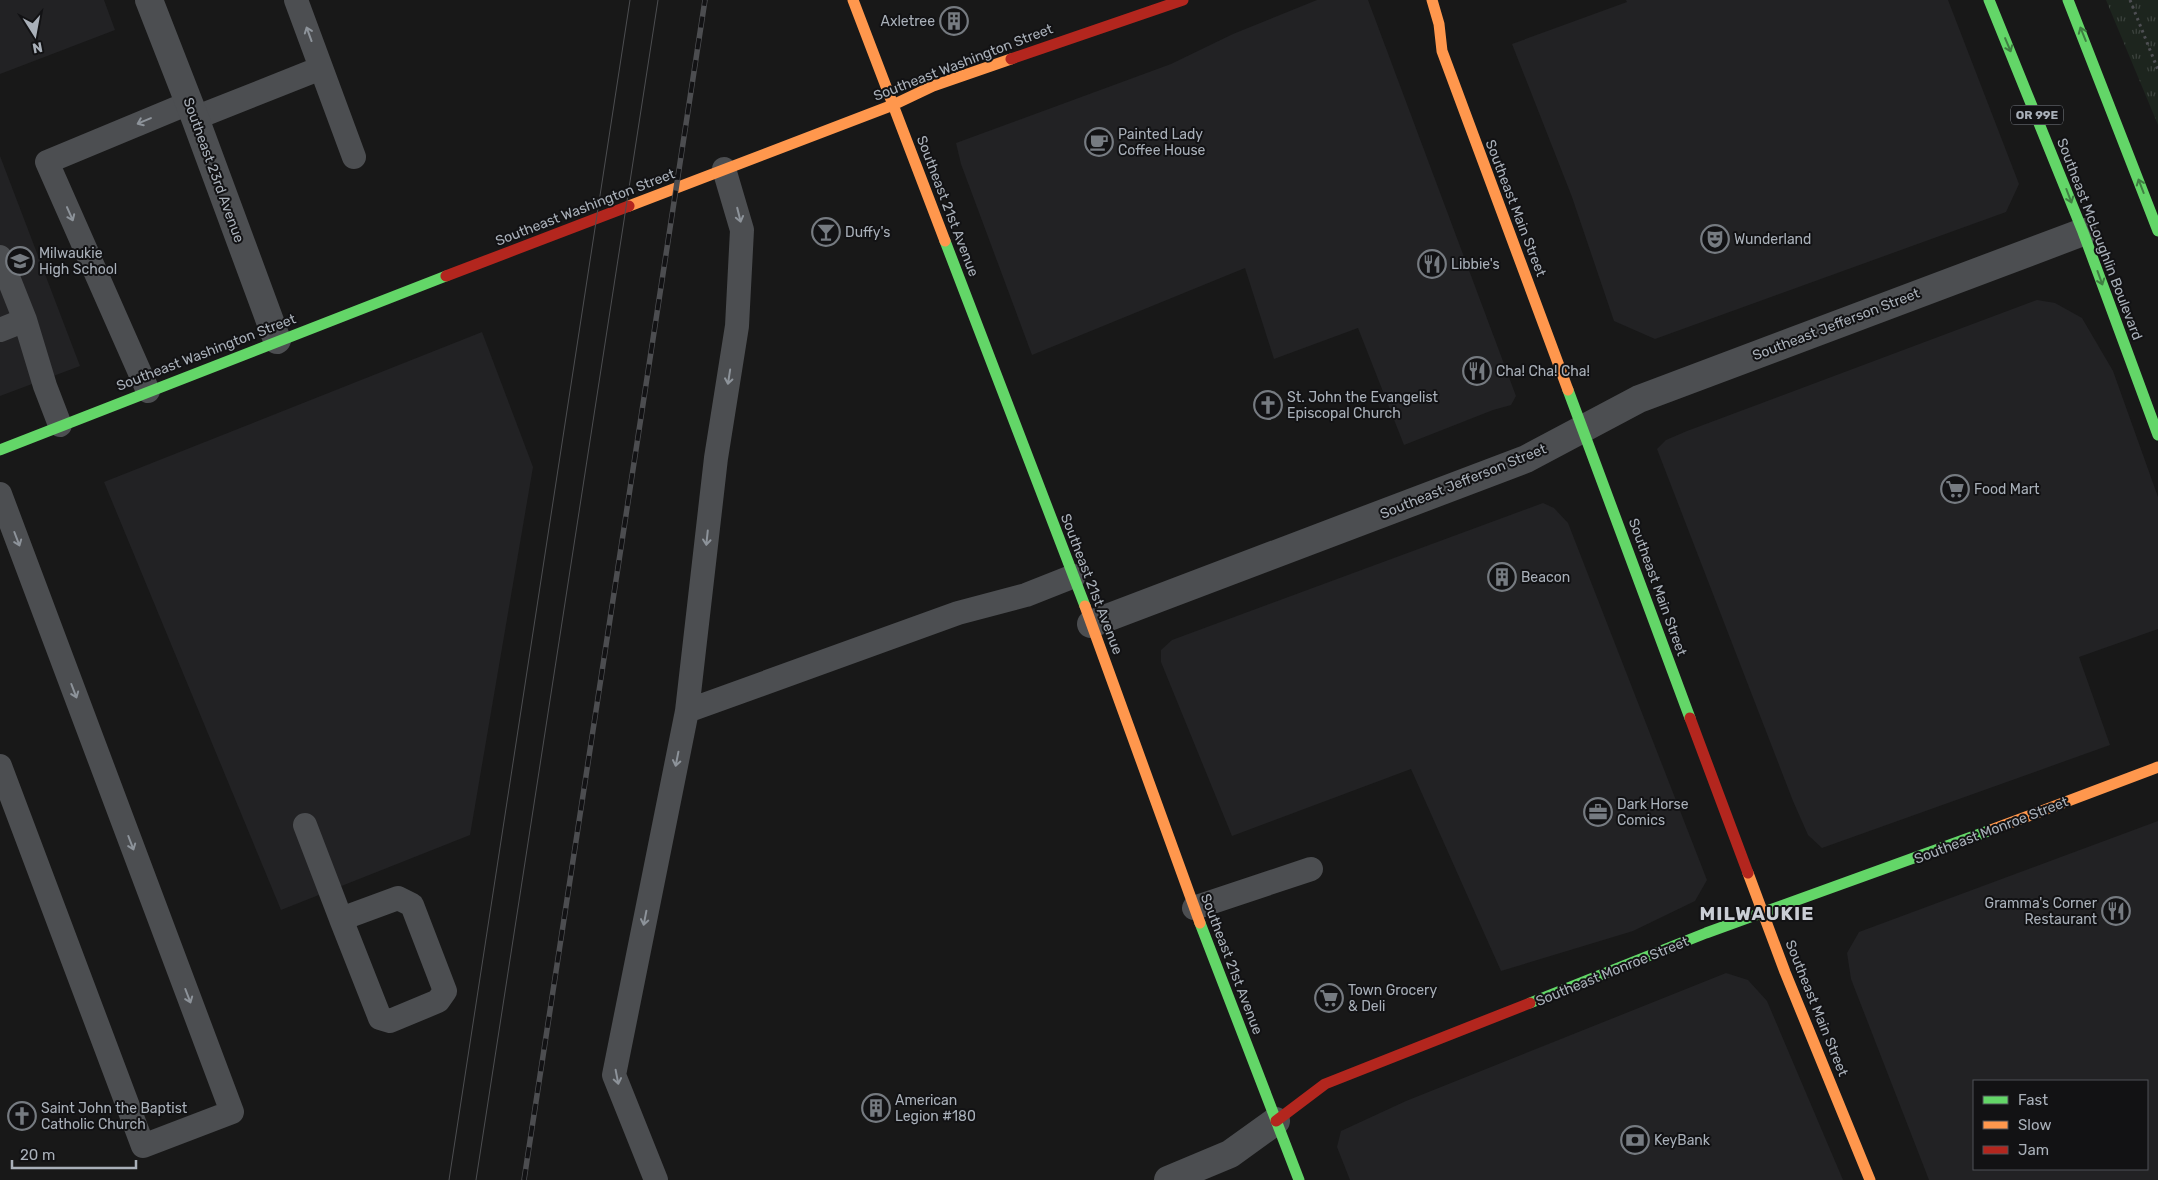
<svg xmlns="http://www.w3.org/2000/svg" width="2158" height="1180" viewBox="0 0 2158 1180" font-family="Rubik,sans-serif">
<defs>
<pattern id="park-tufts" width="24" height="20" patternUnits="userSpaceOnUse" patternTransform="scale(1.25)"><rect width="24" height="20" fill="#1d251e"/><path d="M3 7l-1-3M5 7V3M7 7l1-3M15 17l-1-3M17 17v-4M19 17l1-3" fill="none" stroke="#3b423d"/></pattern>
</defs>
<rect width="100%" height="100%" fill="#181818"/>
<path fill="#222224" fill-rule="evenodd" d="M0,0H104L115,30L0,74Z
M1317,0H1368L1516,396L1511,405L1493,410L1404,445L1358,328L1274,359L1245,268L1032,355L961,164L956,143L1171,64L1233,34Z
M1626,0H1948L2019,184L2006,212L1655,339L1614,321L1572,197L1512,44L1627,2Z
M0,156L80,366L0,396Z
M2037,300L2055,303L2082,318L2113,371L2158,497V629L2079,657L2110,745L1822,848L1808,835L1793,801L1657,449L1666,440L1687,431Z
M482,332L533,467L470,835L281,910L104,482Z
M1543,503L1554,508L1568,523L1707,880L1695,901L1633,931L1501,971L1411,769L1232,836L1161,662V650L1172,640Z
M2158,821V1180H1929L1851,979L1847,953L1859,932ZM1974,1081H2147V1169H1974Z
M1726,973L1748,980L1767,1001L1843,1180H1350L1337,1147L1341,1131L1406,1101Z"/>
<path fill="url(#park-tufts)" d="M2106,0H2158V125Z"/>
<g fill="none" stroke-linecap="round" stroke-linejoin="round">
<path stroke="#4e4f53" stroke-width="3" stroke-dasharray="2.5 4" stroke-linecap="butt" d="M2130,0L2158,70"/>
<path stroke="#4c4e51" stroke-width="24" d="M296,0L354,157
M195,118L321,68
M0,257L25,320L45,386L60,425
M0,330L25,320
M148,391L47,162L189,103
M0,494L232,1112L143,1146L0,766
M687,711L958,613L1026,595L1074,576
M305,825L341,919L398,898L412,905L445,991L438,1001L390,1021L380,1018L341,919
M1194,908L1311,869
M656,1180L614,1075L687,711L716,458L737,326L742,230L724,169"/>
<path stroke="#4c4e51" stroke-width="28" d="M149,0L195,118L277,340
M1091,624L1526,459L1639,399L2083,232
M1168,1180L1230,1154L1276,1121"/>
<path stroke="#63d668" stroke-width="11" d="M1989,0L2083,232L2158,435
M2068,0L2158,231
M945,241L1085,606
M1568,390L1690,718
M0,450L446,276
M1200,923L1299,1180
M1530,1003L1706,933L1991,830"/>
<path stroke="#ff974d" stroke-width="11" d="M853,0L945,241
M1432,0L1439,24L1442,51L1568,390
M629,206L893,105L933,86L1011,59
M1085,606L1200,923
M1991,830L2158,767
M1748,873L1785,972L1870,1180"/>
<path stroke="#b3261e" stroke-width="11" d="M1011,59L1183,0
M446,276L629,206
M1690,718L1748,873
M1276,1121L1325,1084L1530,1003"/>
<path stroke="#4c4d50" stroke-width="1" d="M449,1180L630,0
M476,1180L658,0"/>
<defs>
<path id="rail" d="M524,1180L705,0"/>
</defs>
<use href="#rail" stroke="#4c4d50" stroke-width="5.5"/>
<use href="#rail" stroke="#121214" stroke-width="4" stroke-dasharray="11" stroke-linecap="butt"/>
</g>
<defs><path id="oneway-shaft" d="M-6 0H5M1.5-3L5.5 0L1.5 3" fill="none" stroke-width="1.6" stroke-linecap="round" stroke-linejoin="round" transform="scale(1.25)"/></defs>
<g stroke="#8d939a">
<use href="#oneway-shaft" transform="translate(309 34) rotate(-110)"/>
<use href="#oneway-shaft" transform="translate(144 121) rotate(157)"/>
<use href="#oneway-shaft" transform="translate(70 214) rotate(66)"/>
<use href="#oneway-shaft" transform="translate(739 215) rotate(76)"/>
<use href="#oneway-shaft" transform="translate(729 377) rotate(99)"/>
<use href="#oneway-shaft" transform="translate(707 538) rotate(96)"/>
<use href="#oneway-shaft" transform="translate(17 539) rotate(69)"/>
<use href="#oneway-shaft" transform="translate(74 691) rotate(69)"/>
<use href="#oneway-shaft" transform="translate(677 759) rotate(101)"/>
<use href="#oneway-shaft" transform="translate(131 843) rotate(69)"/>
<use href="#oneway-shaft" transform="translate(645 918) rotate(101)"/>
<use href="#oneway-shaft" transform="translate(188 996) rotate(69)"/>
<use href="#oneway-shaft" transform="translate(617 1077) rotate(79)"/>
</g>
<g stroke="#3f7e42">
<use href="#oneway-shaft" transform="translate(2083 34) rotate(-112)"/>
<use href="#oneway-shaft" transform="translate(2008 45) rotate(67)"/>
<use href="#oneway-shaft" transform="translate(2141 186) rotate(-111)"/>
<use href="#oneway-shaft" transform="translate(2069 196) rotate(69)"/>
<use href="#oneway-shaft" transform="translate(2100 278) rotate(70)"/>
</g>
<defs>
<symbol id="building-ring" viewBox="-11 -11 22 22"><circle r="9.5" fill="#121214" stroke="#767b81" stroke-width="1.5"/><path d="M-4-6H4V6H1V3H-1V6H-4ZM-2.5-4.3h1.7v1.8h-1.7ZM.8-4.3h1.7v1.8H.8ZM-2.5-1h1.7V.8h-1.7ZM.8-1h1.7V.8H.8Z" fill="#767b81"/></symbol>
<symbol id="cafe-ring" viewBox="-11 -11 22 22"><circle r="9.5" fill="#121214" stroke="#767b81" stroke-width="1.5"/><path d="M-5.5-4.5H6V0H3Q3 3.5 0 3.5H-2.5Q-5.5 3.5-5.5 0ZM3-3.2v2h1.7v-2ZM-6 4.5H4V6H-6Z" fill="#767b81"/></symbol>
<symbol id="bar-ring" viewBox="-11 -11 22 22"><circle r="9.5" fill="#121214" stroke="#767b81" stroke-width="1.5"/><path d="M-6-5H6L.8 .8V4.5H3.5V6h-7V4.5H-.8V.8Z" fill="#767b81"/></symbol>
<symbol id="theatre-ring" viewBox="-11 -11 22 22"><circle r="9.5" fill="#121214" stroke="#767b81" stroke-width="1.5"/><path d="M-5-5.5Q0-4 5-5.5V0Q5 5 0 6Q-5 5-5 0ZM-3.3-2.5H-1v1.5H-3.3ZM1-2.5H3.3v1.5H1ZM-2.8 1Q0 5.5 2.8 1Z" fill="#767b81"/></symbol>
<symbol id="school-ring" viewBox="-11 -11 22 22"><circle r="9.5" fill="#121214" stroke="#767b81" stroke-width="1.5"/><path d="M0-5L7-2L0 1L-7-2ZM-4 1L0 2.5L4 1V4Q0 6-4 4Z" fill="#767b81"/></symbol>
<symbol id="restaurant-ring" viewBox="-11 -11 22 22"><circle r="9.5" fill="#121214" stroke="#767b81" stroke-width="1.5"/><path d="M-5-6h1v4h1v-4h1v4h1v-4h1v5L-1.5 .5V6h-2V.5L-5-1ZM5-6V6H3V1.5H1.5Q1.5-4 5-6Z" fill="#767b81"/></symbol>
<symbol id="church-ring" viewBox="-11 -11 22 22"><circle r="9.5" fill="#121214" stroke="#767b81" stroke-width="1.5"/><path d="M-1.2-6h2.4v3.5h3.3v2.4h-3.3V6h-2.4V-.1h-3.3v-2.4h3.3Z" fill="#767b81"/></symbol>
<symbol id="supermarket-ring" viewBox="-11 -11 22 22"><circle r="9.5" fill="#121214" stroke="#767b81" stroke-width="1.5"/><path d="M-6-5.5h2.5l.6 2H6L4.5 2H-2.5L-4.4-4H-6ZM-1.5 3.2a1.3 1.3 0 1 0 .1 0ZM3 3.2a1.3 1.3 0 1 0 .1 0Z" fill="#767b81"/></symbol>
<symbol id="office-ring" viewBox="-11 -11 22 22"><circle r="9.5" fill="#121214" stroke="#767b81" stroke-width="1.5"/><path d="M-6-3h4V-5.5h4V-3h4V5H-6ZM-1-4.5V-3h2v-1.5ZM-6 0V1H6V0Z" fill="#767b81"/></symbol>
<symbol id="bank-ring" viewBox="-11 -11 22 22"><circle r="9.5" fill="#121214" stroke="#767b81" stroke-width="1.5"/><path d="M-6-4H6V4H-6ZM0-2.3a2.3 2.3 0 1 0 0 4.6a2.3 2.3 0 1 0 0-4.6Z" fill="#767b81"/></symbol>
</defs>
<g fill-rule="evenodd">
<use href="#building-ring" x="938" y="5" width="32" height="32"/>
<use href="#cafe-ring" x="1083" y="126" width="32" height="32"/>
<use href="#bar-ring" x="810" y="216" width="32" height="32"/>
<use href="#theatre-ring" x="1699" y="223" width="32" height="32"/>
<use href="#school-ring" x="4" y="245" width="32" height="32"/>
<use href="#restaurant-ring" x="1416" y="248" width="32" height="32"/>
<use href="#restaurant-ring" x="1461" y="355" width="32" height="32"/>
<use href="#church-ring" x="1252" y="389" width="32" height="32"/>
<use href="#supermarket-ring" x="1939" y="473" width="32" height="32"/>
<use href="#building-ring" x="1486" y="561" width="32" height="32"/>
<use href="#office-ring" x="1582" y="796" width="32" height="32"/>
<use href="#restaurant-ring" x="2100" y="895" width="32" height="32"/>
<use href="#supermarket-ring" x="1313" y="982" width="32" height="32"/>
<use href="#building-ring" x="860" y="1092" width="32" height="32"/>
<use href="#church-ring" x="6" y="1100" width="32" height="32"/>
<use href="#bank-ring" x="1619" y="1124" width="32" height="32"/>
</g>
<g text-anchor="middle" stroke-width="4" stroke-linejoin="round" paint-order="stroke">
<rect fill="#121214" stroke="#7c8188" stroke-width="1" x="2011" y="105.5" width="52" height="19" rx="4"/>
<g font-size="12" font-weight="bold" fill="#a9b0b9">
<text x="2037" y="119">OR 99E</text>
</g>
<g font-size="14" fill="#a9b0b9" stroke="#121214" text-anchor="start">
<text x="935" y="26" text-anchor="end">Axletree</text>
<text x="1118" y="139">Painted Lady<tspan x="1118" dy="16">Coffee House</tspan></text>
<text x="845" y="237">Duffy's</text>
<text x="1734" y="244">Wunderland</text>
<text x="39" y="258">Milwaukie<tspan x="39" dy="16">High School</tspan></text>
<text x="1451" y="269">Libbie's</text>
<text x="1496" y="376">Cha! Cha! Cha!</text>
<text x="1287" y="402">St. John the Evangelist<tspan x="1287" dy="16">Episcopal Church</tspan></text>
<text x="1974" y="494">Food Mart</text>
<text x="1521" y="582">Beacon</text>
<text x="1617" y="809">Dark Horse<tspan x="1617" dy="16">Comics</tspan></text>
<text x="2097" y="908" text-anchor="end">Gramma's Corner<tspan x="2097" dy="16">Restaurant</tspan></text>
<text x="1348" y="995">Town Grocery<tspan x="1348" dy="16">&amp; Deli</tspan></text>
<text x="895" y="1105">American<tspan x="895" dy="16">Legion #180</tspan></text>
<text x="41" y="1113">Saint John the Baptist<tspan x="41" dy="16">Catholic Church</tspan></text>
<text x="1654" y="1145">KeyBank</text>
</g>
<g font-size="14" fill="#a9b0b9" stroke="#121214">
<text transform="translate(963 62) rotate(-21)" y="5">Southeast Washington Street</text>
<text transform="translate(214 170) rotate(70)" y="5">Southeast 23rd Avenue</text>
<text transform="translate(948 206) rotate(69)" y="5">Southeast 21st Avenue</text>
<text transform="translate(585 207) rotate(-21)" y="5">Southeast Washington Street</text>
<text transform="translate(1516 208) rotate(69)" y="5">Southeast Main Street</text>
<text transform="translate(2100 239) rotate(69)" y="5">Southeast McLoughlin Boulevard</text>
<text transform="translate(1836 324) rotate(-21)" y="5">Southeast Jefferson Street</text>
<text transform="translate(206 352) rotate(-21)" y="5">Southeast Washington Street</text>
<text transform="translate(1463 481) rotate(-22)" y="5">Southeast Jefferson Street</text>
<text transform="translate(1092 584) rotate(69)" y="5">Southeast 21st Avenue</text>
<text transform="translate(1658 587) rotate(70)" y="5">Southeast Main Street</text>
<text transform="translate(1991 830) rotate(-21)" y="5">Southeast Monroe Street</text>
<text transform="translate(1232 964) rotate(69)" y="5">Southeast 21st Avenue</text>
<text transform="translate(1612 971) rotate(-22)" y="5">Southeast Monroe Street</text>
<text transform="translate(1817 1008) rotate(68)" y="5">Southeast Main Street</text>
</g>
<g font-size="19" font-weight="bold" letter-spacing="1" fill="#caced5" stroke="#121214">
<text x="1757" y="920">MILWAUKIE</text>
</g>
</g>
<rect x="1973" y="1080" width="175" height="90" fill="#121214" stroke="#4e5156"/>
<rect x="1983" y="1096" width="25" height="8" fill="#63d668" stroke="#4e5156"/>
<text x="2018" y="1105" font-size="15" fill="#a9b0b9">Fast</text>
<rect x="1983" y="1121" width="25" height="8" fill="#ff974d" stroke="#4e5156"/>
<text x="2018" y="1130" font-size="15" fill="#a9b0b9">Slow</text>
<rect x="1983" y="1146" width="25" height="8" fill="#b3261e" stroke="#4e5156"/>
<text x="2018" y="1155" font-size="15" fill="#a9b0b9">Jam</text>
<g transform="translate(35 35) rotate(169)" stroke="#121214" stroke-width="4" paint-order="stroke">
<path d="M0-4L9 19L0 12L-9 19Z" fill="#a9b0b9"/>
<text y="-8" font-size="14" font-weight="bold" text-anchor="middle" fill="#a9b0b9">N</text>
</g>
<path d="M12 1160v8h124v-8" fill="none" stroke="#a9b0b9" stroke-width="2.5"/>
<text x="20" y="1160" font-size="15" fill="#a9b0b9" stroke="#121214" stroke-width="4" paint-order="stroke">20 m</text>
</svg>
